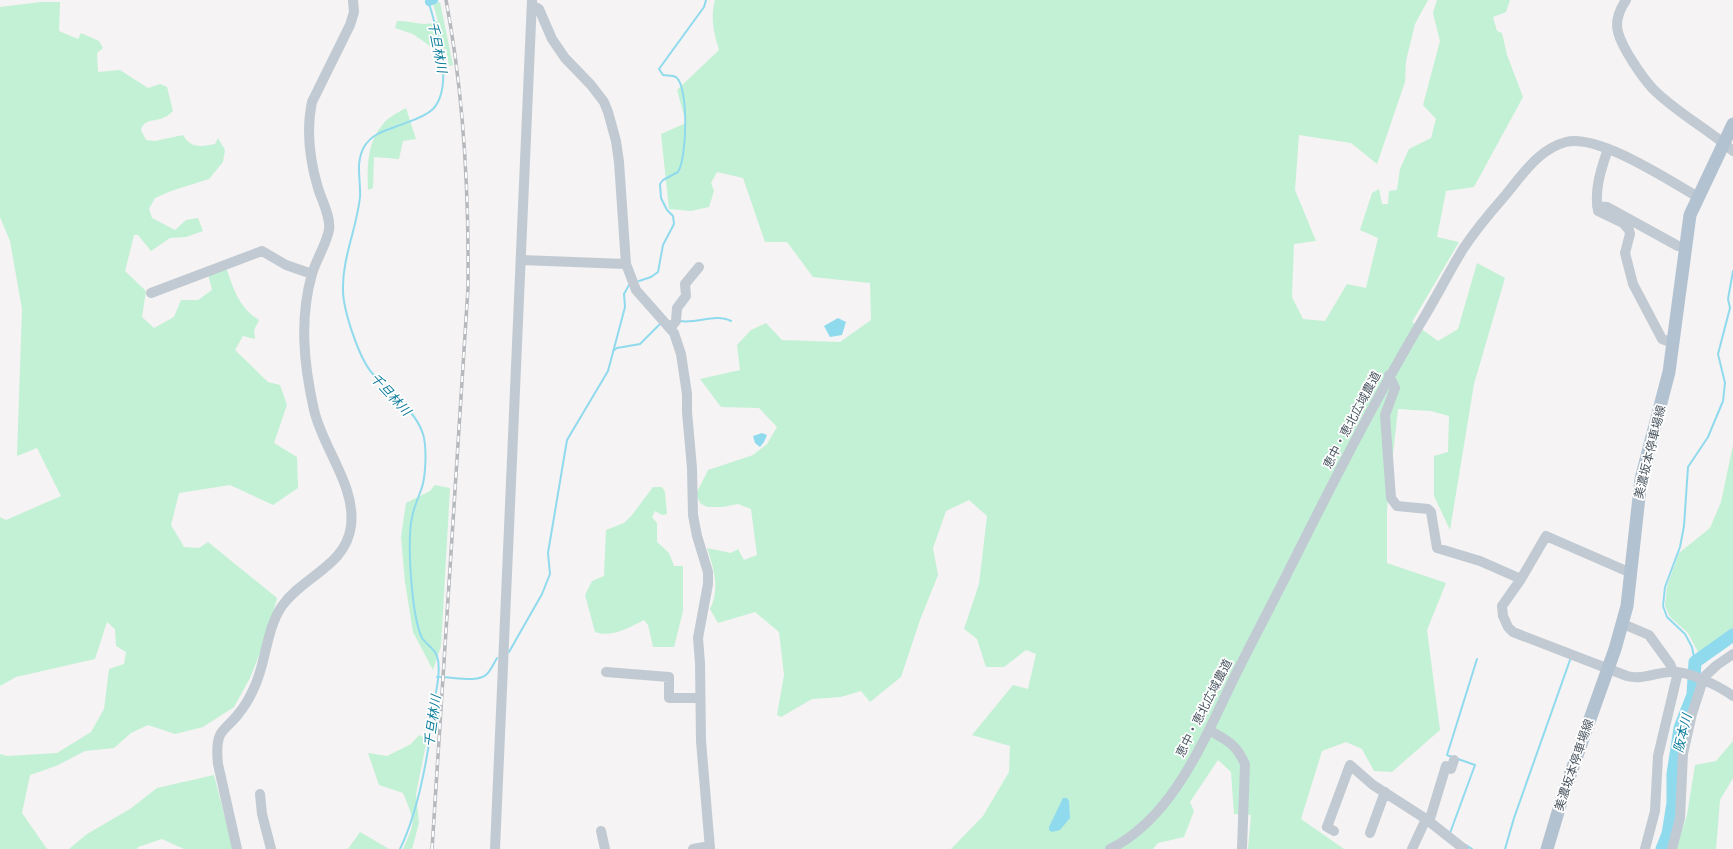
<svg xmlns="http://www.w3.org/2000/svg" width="1733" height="849" viewBox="0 0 1733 849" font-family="'Source Sans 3','Noto Sans JP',sans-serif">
<rect width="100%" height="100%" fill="#f5f3f3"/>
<path fill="#c3f1d5" d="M715,0H1428L1415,24L1406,61L1405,82L1377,164L1351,143L1299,135L1295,190L1316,241L1294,244L1292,297L1303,319L1325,321L1347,284L1366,288L1378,238L1360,230L1372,193L1379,189L1382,204H1388L1389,191L1397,190L1400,169L1409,149L1431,138L1436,119L1423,105L1440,41L1433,13L1437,0H1510L1506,12L1493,17L1497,31L1502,33L1507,55L1523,97L1474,187L1446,191L1437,237L1459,242L1412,322L1438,341L1458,329L1477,263L1505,278L1474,384L1450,530L1434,496V456L1448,452L1449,416L1431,411L1398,409L1387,509V563L1446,583L1427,630L1440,730L1392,772L1374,771L1362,749L1346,742L1322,751L1301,819L1344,849H1248L1251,815L1234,814L1231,772L1218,760L1190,802L1194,811L1184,837L1158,843L1153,849H951L983,816L1009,772L1010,746L972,735L1013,685L1028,689L1036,654L1026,650L1004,667H986L977,639L964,629L979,584L987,516L969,500L946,511L933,548L938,575L920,620L901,677L870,702L861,691L841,697L812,699L781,717L777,715L784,675L779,632L755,612L718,623L710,609C720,590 714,568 707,548L731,553L738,549L744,560L757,555L751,509L738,504L723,507H707L700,503L696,494L708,470L753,455L767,444L777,427L759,408L721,407L700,379L740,370L737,345L751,330L766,323L782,340L840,342L871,320L870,283L813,277L787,242H765L743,178L717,172L711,183L714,191L709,207L691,211L669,209L661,134L686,123L677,90L719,50C714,33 710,18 715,0Z
M41,2H60L59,31L78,39L81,33L99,41L103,48L97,53L98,72L120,70L148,88L160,84L167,87L173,111C170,113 168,116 165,117C156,122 144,118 141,130L146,140L155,141L183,135C190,148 201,147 215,144L218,138L225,150L223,162L209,179L171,191L155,198L149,209L152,218L175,230L186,220L198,218L203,231L186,237L170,238L151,251L138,235H134L125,271L146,291L142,317L154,328L174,317L181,300H198L212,290L208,274L226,267C233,288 239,308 259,320L254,330L255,339L243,336L235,350L268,382L280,385L287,405L274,443L297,457L298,488L273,505L230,485L179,493L171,525L184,547L199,548L208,542L277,598L267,635L250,678L234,707L203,727L175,734L148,725L131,733L114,748L85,751L56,766L30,775L22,813L47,849H0V754L7,756L57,753L91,732L104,709L109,669L124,664L126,652L116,646L115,629L107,622L95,659L16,677L0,686V517L6,520L61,496L37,448L17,456L22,309L10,241L0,217V7Z
M440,2L453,65L449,66L446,49L430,46L413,34L395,28L397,21C414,20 422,28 438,21L433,4Z
M406,108L416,139L403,141L399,159L374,157L373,188L368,190C367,166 367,143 383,124C388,117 399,112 406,108Z
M1733,445V632L1699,654L1688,633L1670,617L1665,606L1667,586L1679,553L1710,528L1721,502Z
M435,485L450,488L441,646L433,670L413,632L405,582L401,537L406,503L430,491Z
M653,487H662L665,492L667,514L662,515L655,511L652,517L657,523V542L669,553L674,566H683V611L674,647H653L648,625L644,620C628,628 612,638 595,632L585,595L592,581L604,576L606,530L624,523L632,515Z
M419,735L427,739L416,794L419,823L412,849H403C416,820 415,822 403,793L379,785L368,753L387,756L411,744Z
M1733,741V778L1720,800L1716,849H1676L1687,815L1695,765L1716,761Z
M214,775L233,849H184L162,839L138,847L137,849H69L87,834L130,809L157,788Z
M360,832L389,849H348Z"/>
<path fill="#90daee" d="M838,318L846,322L842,335L830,337L824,326Z
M762,433L767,435L764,442L760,447L755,443L753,436Z
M1063,798H1067L1069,801L1070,818L1060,830L1052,832L1049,830V827Z"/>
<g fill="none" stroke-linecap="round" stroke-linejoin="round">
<path stroke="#90daee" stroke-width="2" d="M639,281L651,277L658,272L663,245L674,224L673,216L667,210L661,198L660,184L663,180L678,172C687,158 689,87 676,77C672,75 667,76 663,75L659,69L704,7L706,0
M680,321C697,324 715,313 731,321
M613,351L617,348L640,344L660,324
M509,652L542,594L550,574L548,553L567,440L608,371L625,307L624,294L629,285
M1695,662L1692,647L1685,634L1667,617L1663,606L1665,587L1680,547L1684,526L1688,467L1708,437L1723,401L1725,383L1718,354L1730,308L1728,299L1733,271
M437,677C451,676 477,684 487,674C491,670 494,663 497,658
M1452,757L1447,755L1477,659
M1451,834L1450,833L1475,765L1458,759
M1466,845L1472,849
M400,849C420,808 430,744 435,698C437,686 441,668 437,656C435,649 426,644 422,638C412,617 409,559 410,535C410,518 415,506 421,490C426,478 427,447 423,434C415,409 389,393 372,373C359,358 343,310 343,290C342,258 357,228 360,197C361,180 355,163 364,147C371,135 383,131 395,127C407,122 424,118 433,109C455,85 436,27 428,0
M1505,849L1514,818L1570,660"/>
<path stroke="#90daee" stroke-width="8" d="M429,2L434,0"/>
<path stroke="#90daee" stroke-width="13" d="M1662,849L1668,834L1673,803V774L1680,728L1693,695L1695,662L1733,635"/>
<path stroke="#c1cad2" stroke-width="10" d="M1626,0C1620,9 1615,21 1618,32C1622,48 1642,77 1653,89C1677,113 1708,129 1733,151
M533,6L539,9L552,39L565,58L591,85L604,102L608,112L616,141L619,162L626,264L636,290L674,333L681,354L687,394V412L692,468L693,515L697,536L708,572V584L698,638L700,663L701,741L710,849
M1608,149C1601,169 1594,190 1598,211L1623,223L1629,230L1630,234L1625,253L1633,284L1662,339L1673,343
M1597,206L1607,207L1678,246L1686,248
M521,260L626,264
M151,293L262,251L286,265L312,274
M670,328L676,321L677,308L686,296L685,284L699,267
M1389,375L1395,388L1385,415L1391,498L1397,506L1428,509L1431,512L1437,548L1480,561L1521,579
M1631,573L1546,536L1521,579L1502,606L1503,616L1508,627L1513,632L1627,676C1643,680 1654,673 1670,672C1687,670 1719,686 1733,696
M1623,624L1649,635L1670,664L1673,671
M606,672L669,677V698H699
M1209,730C1227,740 1236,744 1245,764L1242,849
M260,794L262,814L271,849
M1429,822L1446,766L1451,769L1454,760
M601,831L605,849
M1334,831L1327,827L1350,765L1373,785L1426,819L1464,849
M1370,833L1385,792
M237,849L218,764C217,755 216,744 220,735C224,727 234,721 239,713C245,706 250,697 254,688C266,664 266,629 282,606C303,576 346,566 351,526C356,485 323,449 314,410C304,365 299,320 312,274C316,260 326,245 329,230C331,217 322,201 318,188C310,161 306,130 312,102L350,25L354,12L353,0
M495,849L532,0
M693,849L710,846
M1110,849C1174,817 1204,739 1234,678C1250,646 1266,615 1282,584C1327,494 1372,405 1423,319C1437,296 1449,272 1463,249C1475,231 1489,214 1503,198C1521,177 1538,149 1566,142C1599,134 1668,180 1698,197
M1412,849L1426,819
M1645,849L1655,811L1658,756L1678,672
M1672,849L1680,818L1683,754L1692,714L1704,677L1717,665L1733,654"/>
<path stroke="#b3c2d1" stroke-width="13" d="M1547,849L1564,792L1615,649L1627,606L1641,479L1669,372L1690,215L1733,124"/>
<defs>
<path id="rail" d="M432,849L468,288C469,191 464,95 446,0"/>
</defs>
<use href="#rail" stroke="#b5b8bd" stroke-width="3.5"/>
<use href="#rail" stroke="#fff" stroke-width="2" stroke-dasharray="6" stroke-linecap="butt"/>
</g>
<g text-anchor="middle" stroke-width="3.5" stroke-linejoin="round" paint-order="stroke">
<g font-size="12" fill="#4a5661" stroke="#fff">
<text transform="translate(1352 420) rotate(-62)" y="4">恵中・恵北広域農道</text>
<text transform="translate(1650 452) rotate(-76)" y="4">美濃坂本停車場線</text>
<text transform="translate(1204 708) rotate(-63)" y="4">恵中・恵北広域農道</text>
<text transform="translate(1574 765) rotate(-71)" y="4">美濃坂本停車場線</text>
</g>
<g font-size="13" font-style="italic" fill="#0c7c9b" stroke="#fff">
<text transform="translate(438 47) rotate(79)" y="5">千旦林川</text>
<text transform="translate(391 394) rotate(47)" y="5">千旦林川</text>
<text transform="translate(432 721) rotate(-82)" y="5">千旦林川</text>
<text transform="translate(1682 733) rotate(-76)" y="5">阪本川</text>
</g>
</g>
</svg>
